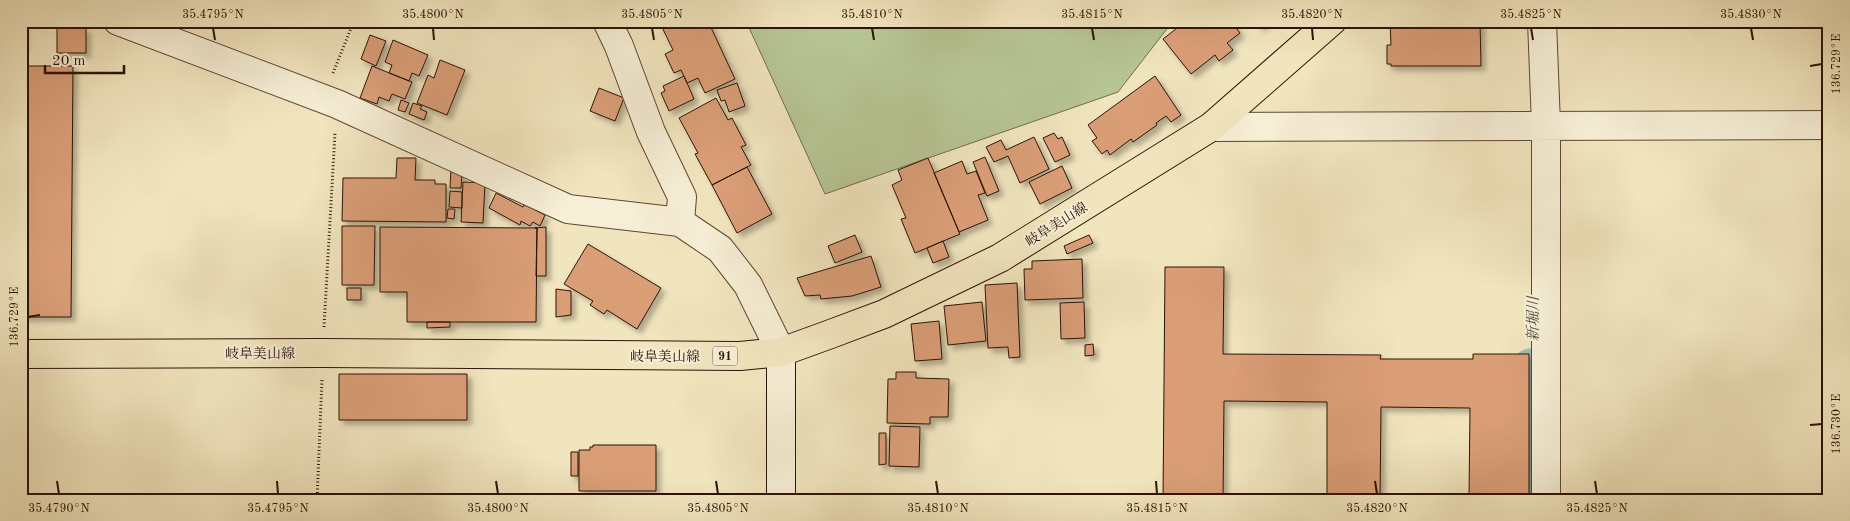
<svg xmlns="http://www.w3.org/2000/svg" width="1850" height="521" viewBox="0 0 1850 521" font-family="'Old Standard TT','Noto Serif JP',serif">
<defs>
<filter id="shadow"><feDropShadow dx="4.5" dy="4.5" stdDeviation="2.5" flood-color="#0004"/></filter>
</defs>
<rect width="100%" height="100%" fill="#f1e5be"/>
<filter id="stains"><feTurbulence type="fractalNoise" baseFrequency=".004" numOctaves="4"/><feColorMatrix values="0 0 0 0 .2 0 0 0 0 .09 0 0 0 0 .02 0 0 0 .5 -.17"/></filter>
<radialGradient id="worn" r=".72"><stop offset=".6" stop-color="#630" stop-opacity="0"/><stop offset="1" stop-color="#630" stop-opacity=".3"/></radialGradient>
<path fill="#b7c594" stroke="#726c4d" d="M746,21H1173L1118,92L825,194Z"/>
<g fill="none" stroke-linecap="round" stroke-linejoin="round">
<path stroke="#9bbeb7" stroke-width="48" d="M1532,500L1533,372"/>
</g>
<path fill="#da9e77" stroke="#2d1206" filter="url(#shadow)" d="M21,21H23V48H21Z
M659,21H708L735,79L705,93L698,78L687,83L681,70L674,73L665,54L673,50Z
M1186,21H1231L1240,33L1227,43L1233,50L1219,61L1215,55L1191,74L1163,39Z
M1255,21H1266L1260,27Z
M1390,21H1480L1481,66H1391V64H1387V45H1391Z
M57,28H86V53H57Z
M370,35L386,41L376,66L361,59Z
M393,40L428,55L419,76L412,73L409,81L389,73L392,65L385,62Z
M440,60L465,70L447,115L417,103L428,75L434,78Z
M21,66H73L71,317H21Z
M372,66L412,82L405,99L392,94L389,101L379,97L377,104L360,98Z
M684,76L694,99L669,111L661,93L665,91L663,86Z
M1155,76L1181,115L1171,122L1166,116L1156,123L1157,125L1133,142L1131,139L1110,155L1107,150L1102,154L1092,141L1097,138L1088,125Z
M737,83L745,106L729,112L725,100L721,101L717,90Z
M599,88L624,98L615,121L590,111Z
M716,98L728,120L732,118L746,145L741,147L751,165L712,185L695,154L698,153L679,118Z
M401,100L409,103L405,112L398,110Z
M413,103L422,106L420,109L427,112L424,120L409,114Z
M1054,133L1058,139L1062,137L1070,155L1055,162L1043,138Z
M1034,137L1049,169L1020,183L1008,156L994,162L986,147L1001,140L1006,150Z
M985,157L999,191L987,196L973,162Z
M397,158H416L415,180H435V184H446V222L342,221L343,178H396Z
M928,158L960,234L915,253L901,219L906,218L892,185L902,180L898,170Z
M962,161L967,174L976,171L985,193L978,195L988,220L959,232L934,173Z
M1062,166L1072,188L1040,204L1029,182Z
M747,167L772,214L737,233L712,185Z
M451,168L462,173L461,188H450Z
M463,182L485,183L483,223L461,222Z
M450,191L462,192V208L449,207Z
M496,193L523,207L524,204L545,215L540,226L533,222L530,226L521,221L520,225L489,208Z
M448,209H455L454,219L447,218Z
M342,226H375L374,285H342Z
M380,227L537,228L536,322H407V292H380Z
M546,227V276H536L537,228H535Z
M855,235L862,252L835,263L828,246Z
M1089,235L1093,243L1067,254L1064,246Z
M943,241L949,257L933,263L927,248Z
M588,244L661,288L637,329L607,310L604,314L590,305L593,301L564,284Z
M871,256L881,287L852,296L821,299L820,295L805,296L797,278Z
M1082,259L1083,298L1025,300L1024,269H1032V261Z
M1165,267H1224L1223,354L1381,355L1380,359H1473V354H1529V500H1469L1470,408L1381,407L1380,500H1327V402L1224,401L1223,500H1163Z
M1017,283L1020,357L1009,358L1008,347L988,348L985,285Z
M347,288H361V300H347Z
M556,289L571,291V315L556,317Z
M982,302L986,341L948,345L944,306Z
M1084,302L1085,338L1061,339L1060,303Z
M939,321L942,359L915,361L911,324Z
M427,322H450V327L427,328Z
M1093,344L1094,355L1085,356V345Z
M896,372H916V378L949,379L948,417H930V424L887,423L888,379H896Z
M339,374H467V420H339Z
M890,426L920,427L919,467L889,466Z
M879,433H886V464L879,465Z
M593,445H656V491H579V450H590V447H593Z
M571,452H578V476H571Z
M286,499V500H224Z"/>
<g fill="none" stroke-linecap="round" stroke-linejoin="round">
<defs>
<path id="street" d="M118,21L337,104L568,209L680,222L720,249L748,285L781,352
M607,21L619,46L651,132L682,197L680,222
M1542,21L1546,125V500
M1211,127L1829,125"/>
<path id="secondary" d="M781,352V500"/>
<path id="primary" d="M21,354L322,353L740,356L781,352L828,335L884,314L1000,258L1211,127L1332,21"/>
</defs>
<use href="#street" stroke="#5e4734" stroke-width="30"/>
<use href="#secondary" stroke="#2d1206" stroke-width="30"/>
<use href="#primary" stroke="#2d1206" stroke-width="30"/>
<path stroke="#2d1206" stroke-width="3" stroke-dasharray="1 2.5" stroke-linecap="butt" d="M333,73L354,21
M324,327L335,133
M317,500L322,380"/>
<use href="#street" stroke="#f6eed5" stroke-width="28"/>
<use href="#secondary" stroke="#f6eed5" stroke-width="28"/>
<use href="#primary" stroke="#f1e5be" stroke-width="28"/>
</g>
<path fill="none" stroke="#2d1206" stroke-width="2" d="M213,28L215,40M433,28L434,40M652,28L654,40M872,28L874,40M1092,28L1094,40M1312,28L1313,40M1531,28L1533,40M1751,28L1753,40M1810,66L1822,64M28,317L40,315M1810,425L1822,424M57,481L59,494M277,481L278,494M496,481L498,494M716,481L718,494M936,481L938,494M1156,481L1157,494M1375,481L1377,494M1595,481L1597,494"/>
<g text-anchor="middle" stroke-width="4" stroke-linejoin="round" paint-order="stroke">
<rect fill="#f6eed5" stroke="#695444" stroke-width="1" x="712.5" y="346.5" width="25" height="19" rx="4"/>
<g font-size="12" font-weight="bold" fill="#2d1206">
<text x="725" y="360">91</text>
</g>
<g font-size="14" fill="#2d1206" stroke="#f6eed5">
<text transform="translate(1056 224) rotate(-32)" y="5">岐阜美山線</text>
<text x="260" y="358">岐阜美山線</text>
<text x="665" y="361">岐阜美山線</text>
</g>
<g font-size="15" font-style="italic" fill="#544e44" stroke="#f6eed5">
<text transform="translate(1533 319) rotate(-90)" y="5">新堀川</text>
</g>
</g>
<rect width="1850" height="521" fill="none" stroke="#f1e5be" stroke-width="55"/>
<path d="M45 65v8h79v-8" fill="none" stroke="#2d1206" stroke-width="2.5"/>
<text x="52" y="65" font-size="15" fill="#2d1206" stroke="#f6eed5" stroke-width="4" paint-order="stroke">20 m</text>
<rect x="28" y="28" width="1794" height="466" fill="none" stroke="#2d1206" stroke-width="2"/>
<g font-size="12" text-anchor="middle" fill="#2d1206">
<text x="213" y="18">35.4795°N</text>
<text x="433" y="18">35.4800°N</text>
<text x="652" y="18">35.4805°N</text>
<text x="872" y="18">35.4810°N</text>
<text x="1092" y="18">35.4815°N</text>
<text x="1312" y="18">35.4820°N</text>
<text x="1531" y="18">35.4825°N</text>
<text x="1751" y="18">35.4830°N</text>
<text transform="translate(1836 64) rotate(-90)" y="4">136.729°E</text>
<text transform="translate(14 317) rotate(-90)" y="4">136.729°E</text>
<text transform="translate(1836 424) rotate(-90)" y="4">136.730°E</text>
<text x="59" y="512">35.4790°N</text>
<text x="278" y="512">35.4795°N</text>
<text x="498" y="512">35.4800°N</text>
<text x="718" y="512">35.4805°N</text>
<text x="938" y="512">35.4810°N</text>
<text x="1157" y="512">35.4815°N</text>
<text x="1377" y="512">35.4820°N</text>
<text x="1597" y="512">35.4825°N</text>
</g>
<rect width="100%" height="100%" filter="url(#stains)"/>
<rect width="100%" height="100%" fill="url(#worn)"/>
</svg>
